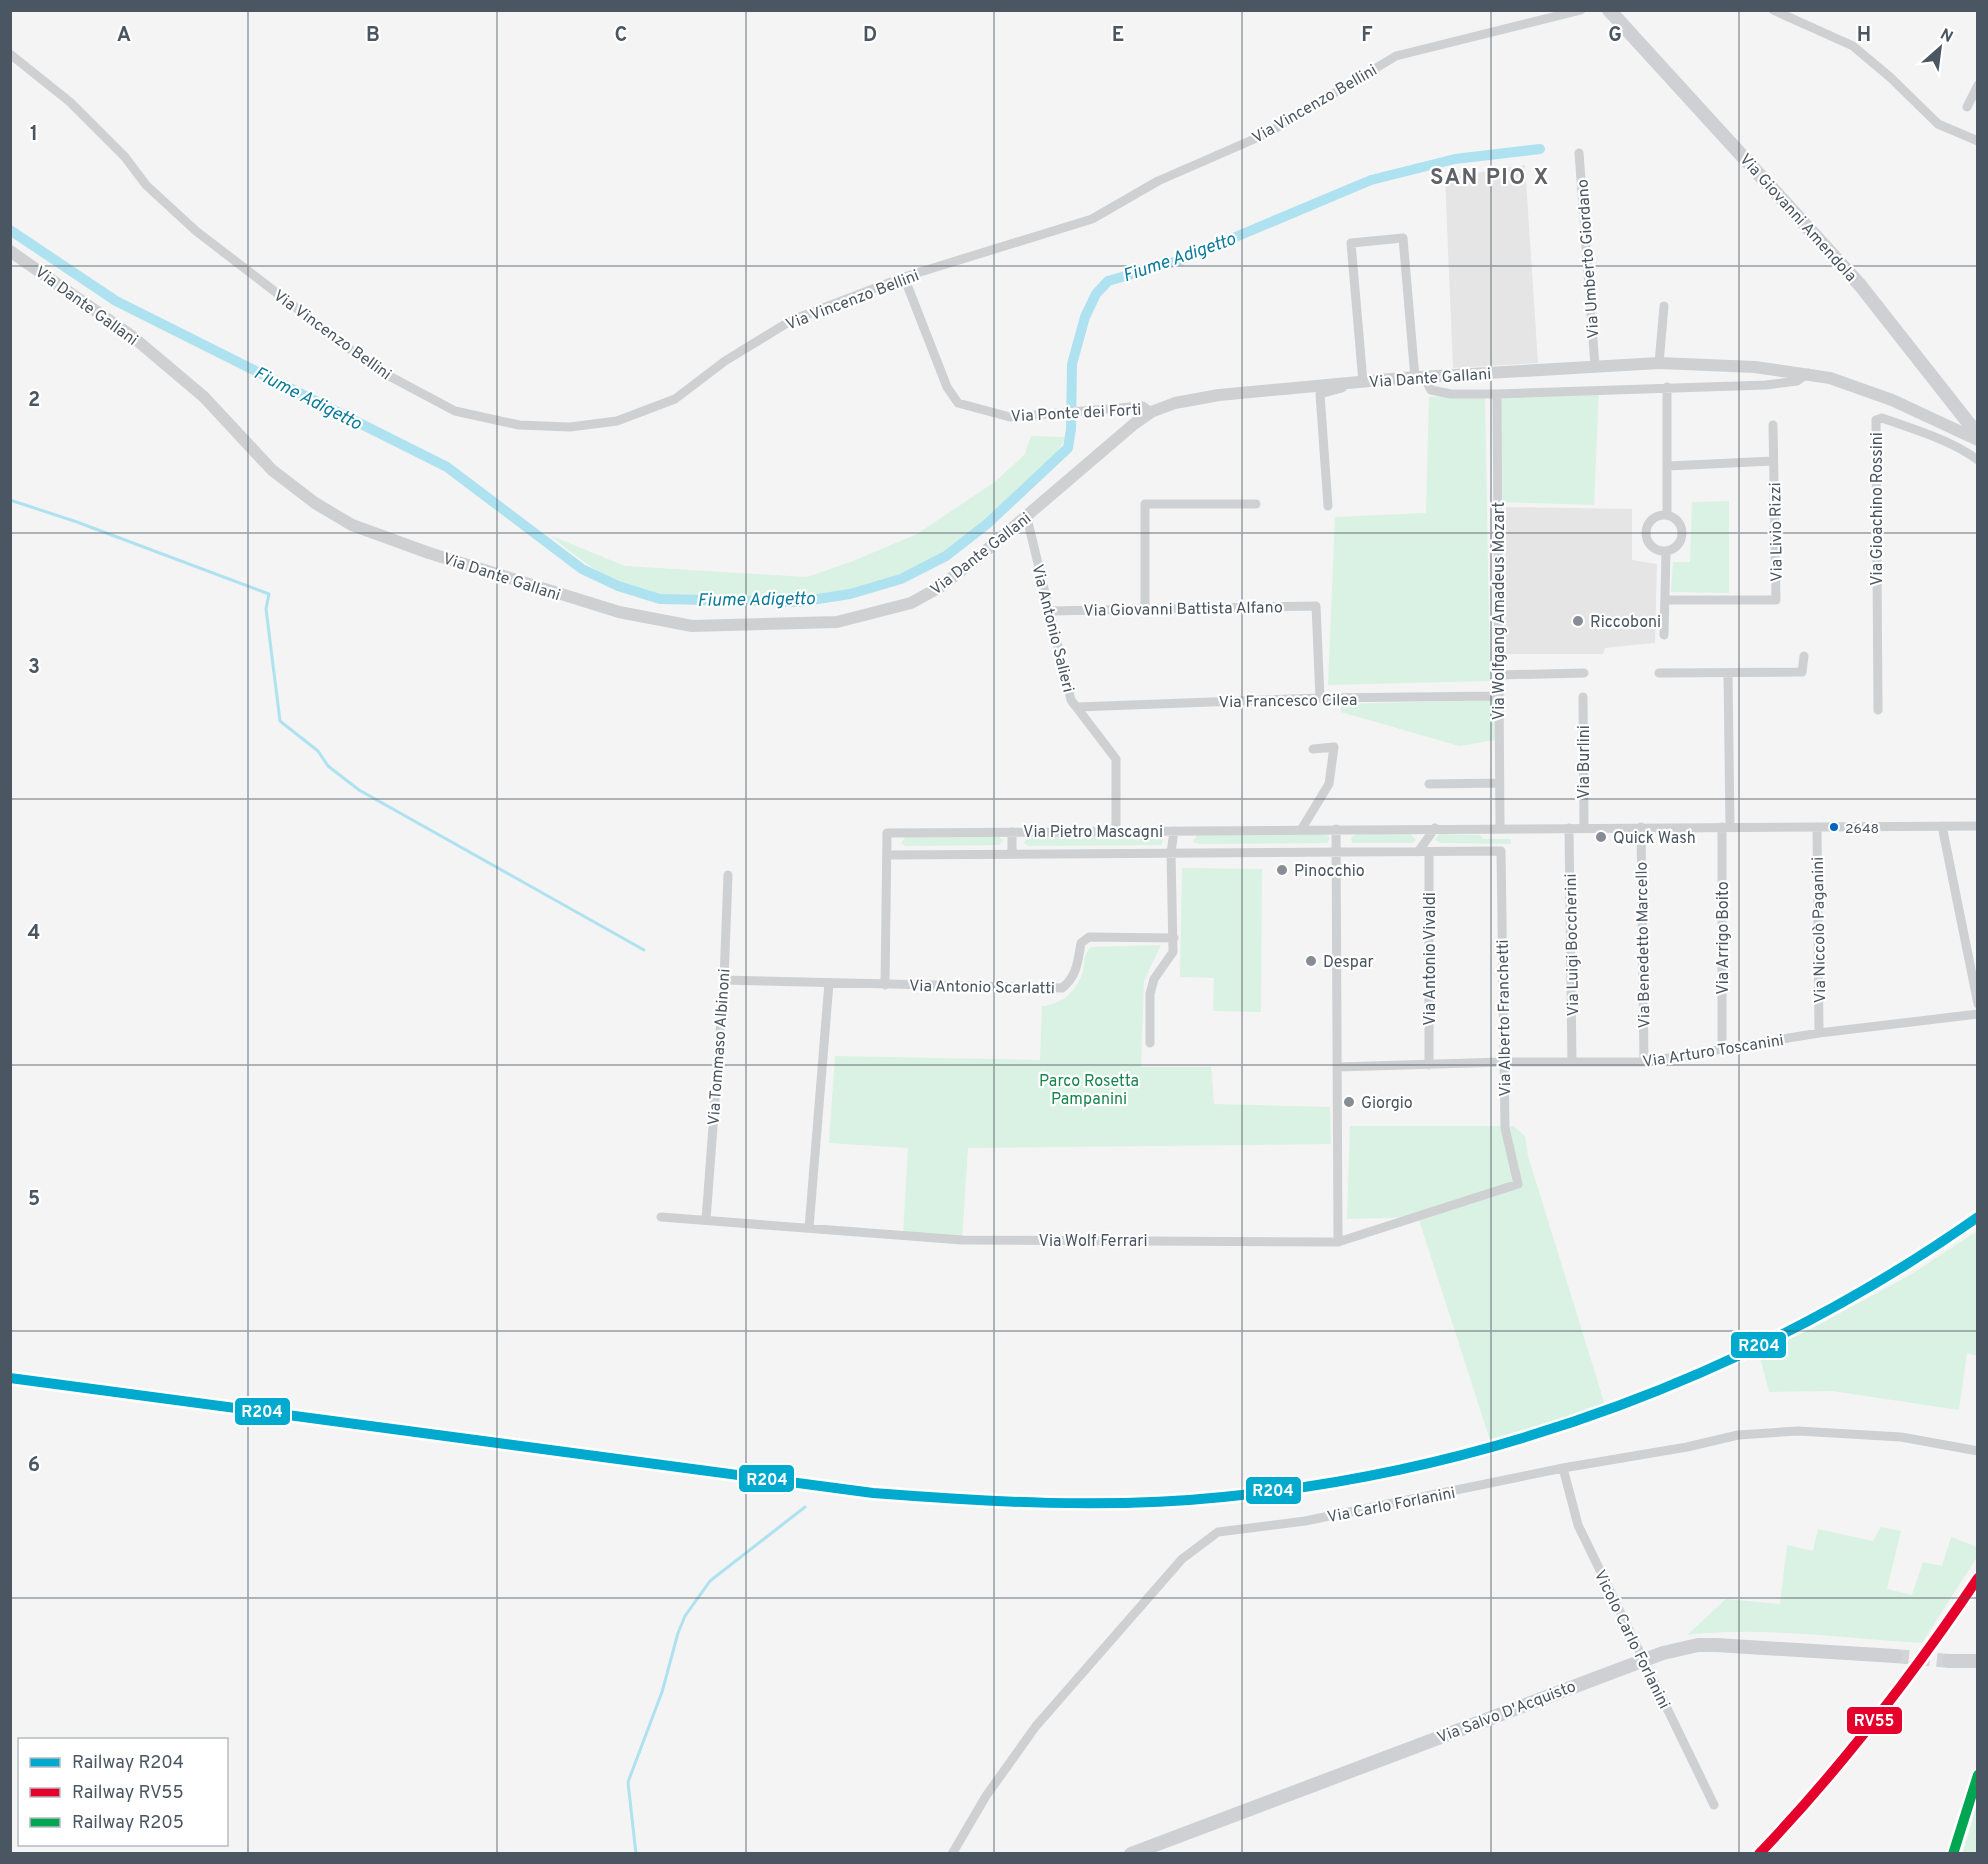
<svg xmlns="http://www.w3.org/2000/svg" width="1988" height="1864" viewBox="0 0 1988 1864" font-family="Overpass,sans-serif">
<rect width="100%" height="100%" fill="#f4f4f4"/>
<path fill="#e6e5e6" d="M1525,165L1538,363L1453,368L1445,178Z
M1506,507L1632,509V560L1657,564L1655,643L1605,648L1603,654H1505Z"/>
<path fill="#d9f2e3" d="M1599,389L1594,505L1503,502L1501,394Z
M1485,395L1490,681L1328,685L1335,517L1426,513L1429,397Z
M1031,436L1065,437C1062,453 1031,479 1019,492C975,538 921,575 860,595C825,608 681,605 643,595C623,590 566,551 552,536L625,566L807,577L853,561L917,534L996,481L1025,454Z
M1729,501V593L1671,592L1673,562H1690L1692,502Z
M1495,700V740L1459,746L1341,712V704Z
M1326,834L1330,838L1327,843L1198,844L1193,842L1197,835Z
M1355,834H1411L1416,840L1413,843H1352L1351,838Z
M1439,834L1480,835L1483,839H1511V844L1440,843L1435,840Z
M1159,835L1164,839L1161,845L1028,846L1024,843L1028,836Z
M906,836H998L1003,840L999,845L906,846L901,843Z
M1182,868L1262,869L1261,1012L1213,1011L1214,978L1180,977Z
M1161,945L1144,981L1141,1067H1211L1214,1104L1330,1107L1331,1144L968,1148L962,1240L903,1235L908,1148L829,1143L835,1056L1040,1060L1042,1006C1060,1005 1076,992 1082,974C1086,962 1082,957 1091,947Z
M1350,1126H1513L1525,1136L1528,1156L1605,1405L1491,1443L1418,1217L1347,1219Z
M1977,1231V1356L1967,1353L1959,1410L1832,1391L1769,1392L1759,1354L1813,1328L1910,1275Z
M1881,1527L1901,1531L1887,1589L1912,1595L1923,1562L1942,1566L1951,1537L1977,1547V1557L1922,1643C1844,1638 1764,1626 1687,1635L1726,1599L1780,1604L1787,1545L1813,1551L1818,1529L1873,1541Z
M1977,1803V1853H1963Z"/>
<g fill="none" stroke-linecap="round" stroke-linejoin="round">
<path stroke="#aee2f0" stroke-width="3" d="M10,500L77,522L269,594L266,609L280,721L318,751L328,766L359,790L644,950
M636,1854L628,1782L662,1692L678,1633L685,1616L710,1581L805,1507"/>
<path stroke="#aee2f0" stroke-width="10" d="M10,230L116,301L447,467L582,569L618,586L660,599L798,602L850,594L901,579L946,556L987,524L1068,448L1071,429L1072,364L1085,317L1096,294L1108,281L1181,260L1371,180L1455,159L1540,149"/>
<path stroke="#d2d4d7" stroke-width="14" stroke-dasharray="14 7" stroke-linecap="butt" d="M1895,1656L1949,1661"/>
<path stroke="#ced0d2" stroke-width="9" d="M1773,10L1853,46L1891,78L1938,124L1978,141
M10,54L70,102L125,157L146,185L196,231L376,369L455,411L519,425L570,427L617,421L675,399L725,361L792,320L904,277L1092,219L1158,181L1268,133L1396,56L1581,10
M1967,107L1978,85
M1579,153L1595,366
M904,277L947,387L958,403L1010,417L1143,406L1151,412
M1659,363L1664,306
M1424,377L1431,390L1451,394H1497L1766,385L1797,381L1808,373
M1358,383L1363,382L1351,243L1403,238L1415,378
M1497,394L1500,828
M1668,466L1773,461
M1328,506L1320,394L1342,388
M1667,515V387
M1646 533a18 18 0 1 1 36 0a18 18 0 1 1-36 0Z
M1027,518L1071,700L1116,759V831
M1666,600H1776L1773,425
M1145,608V504H1256
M1050,611L1316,606L1320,698
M1664,635L1666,551
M1659,673L1802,672L1804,656
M1728,673L1730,827
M1499,675L1584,673
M1583,697L1584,828
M1077,707L1320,698L1499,696
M1878,710L1876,420L1882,418C1913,429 1951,440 1978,460
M1429,784L1499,783
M1942,826L1978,1004
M1641,827L1644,1062
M1722,827V1049
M1817,827L1819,1033
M1569,828L1572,1062
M1336,829L1338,1242
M1301,830L1329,784L1334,747L1313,749
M1012,832V854
M1418,852L1435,828
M1429,852V1065
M724,980L1062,988C1077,977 1078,960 1081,943L1089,937L1174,938
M885,985L887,833L1978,826
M1150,1043V994L1154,979L1173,952L1171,853L1174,831
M1338,1067L1503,1062H1644L1819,1033L1978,1014
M661,1217L962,1240L1338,1242L1518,1184L1505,1128L1501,851L887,855
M706,1220L724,980L728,875
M809,1228L829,983
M1563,1468L1578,1525L1714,1805
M952,1854L986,1796L1036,1726L1182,1559L1218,1532L1305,1521L1563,1468L1687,1447L1738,1435L1798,1431L1901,1437L1978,1451"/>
<path stroke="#ced0d2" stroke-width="12" d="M10,251L133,337L204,397L272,470L315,503L352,525L429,553L619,612L692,626L837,622L911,603L940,587L976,559L1134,424L1151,412L1175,403L1219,395L1402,378L1659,363L1755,367L1830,378L1892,400L1978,440"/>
<path stroke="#ced0d4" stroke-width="14" d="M1609,10L1860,285L1978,435
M1949,1661H1978
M1131,1854L1663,1653L1698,1645H1716L1895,1656"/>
<defs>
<path id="rail-1" d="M10,1378L873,1493C990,1502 1107,1509 1223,1497C1493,1471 1756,1373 1978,1217"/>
<path id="rail-2" d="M1759,1854C1841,1768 1912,1676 1978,1578"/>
<path id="rail-3" d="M1953,1854L1978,1775"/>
</defs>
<use href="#rail-1" stroke="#fff" stroke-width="15"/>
<use href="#rail-2" stroke="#fff" stroke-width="15"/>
<use href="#rail-3" stroke="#fff" stroke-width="15"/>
<use href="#rail-1" stroke="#00a9ce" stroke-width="10"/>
<use href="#rail-2" stroke="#e4002b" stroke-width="10"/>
<use href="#rail-3" stroke="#00a651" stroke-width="10"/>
</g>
<path fill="none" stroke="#4a5661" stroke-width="1.5" stroke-opacity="0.55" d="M248,10V1854M497,10V1854M746,10V1854M994,10V1854M1242,10V1854M1491,10V1854M1739,10V1854M10,266H1978M10,533H1978M10,799H1978M10,1065H1978M10,1331H1978M10,1598H1978"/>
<g fill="#868d94" stroke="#fff" stroke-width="2">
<circle cx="1578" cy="621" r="6"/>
<circle cx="1601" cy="837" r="6"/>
<circle cx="1282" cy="870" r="6"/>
<circle cx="1311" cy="961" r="6"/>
<circle cx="1349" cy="1102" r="6"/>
</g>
<circle fill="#0065bd" stroke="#fff" stroke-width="2" cx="1834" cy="827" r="5"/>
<g text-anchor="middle" stroke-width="4.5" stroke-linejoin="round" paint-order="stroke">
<g font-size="14" fill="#4a5661" stroke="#fff" text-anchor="start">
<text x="1845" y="833">2648</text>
</g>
<g font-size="16" fill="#4a5661" stroke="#fff">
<text transform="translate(1314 103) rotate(-30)" y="6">Via Vincenzo Bellini</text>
<text transform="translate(1799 217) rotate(48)" y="6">Via Giovanni Amendola</text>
<text transform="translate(1587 259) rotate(-94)" y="6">Via Umberto Giordano</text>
<text transform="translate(852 299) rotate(-21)" y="6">Via Vincenzo Bellini</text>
<text transform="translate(87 305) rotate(36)" y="6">Via Dante Gallani</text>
<text transform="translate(333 334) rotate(36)" y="6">Via Vincenzo Bellini</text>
<text transform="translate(1430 377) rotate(-4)" y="6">Via Dante Gallani</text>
<text transform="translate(1076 412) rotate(-3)" y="6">Via Ponte dei Forti</text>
<text transform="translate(1876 509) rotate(-90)" y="6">Via Gioachino Rossini</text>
<text transform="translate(1775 532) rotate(-91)" y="6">Via Livio Rizzi</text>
<text transform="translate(980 553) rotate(-38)" y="6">Via Dante Gallani</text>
<text transform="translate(502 576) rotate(18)" y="6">Via Dante Gallani</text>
<text transform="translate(1183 608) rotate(-1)" y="6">Via Giovanni Battista Alfano</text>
<text transform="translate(1498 611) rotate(-90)" y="6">Via Wolfgang Amadeus Mozart</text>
<text transform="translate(1054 628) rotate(76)" y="6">Via Antonio Salieri</text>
<text transform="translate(1288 700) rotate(-1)" y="6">Via Francesco Cilea</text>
<text transform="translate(1583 762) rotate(-90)" y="6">Via Burlini</text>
<text x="1093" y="837">Via Pietro Mascagni</text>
<text transform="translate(1818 930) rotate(-91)" y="6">Via Niccolò Paganini</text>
<text transform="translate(1722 938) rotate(-90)" y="6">Via Arrigo Boito</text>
<text transform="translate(1571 945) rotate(-91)" y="6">Via Luigi Boccherini</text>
<text transform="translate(1642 945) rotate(-91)" y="6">Via Benedetto Marcello</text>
<text transform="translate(1429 959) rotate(-90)" y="6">Via Antonio Vivaldi</text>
<text transform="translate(982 986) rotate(1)" y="6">Via Antonio Scarlatti</text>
<text transform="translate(1503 1018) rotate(-91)" y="6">Via Alberto Franchetti</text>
<text transform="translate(718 1047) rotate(-86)" y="6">Via Tommaso Albinoni</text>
<text transform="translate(1713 1050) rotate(-9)" y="6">Via Arturo Toscanini</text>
<text x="1093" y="1246">Via Wolf Ferrari</text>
<text transform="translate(1391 1504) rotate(-11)" y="6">Via Carlo Forlanini</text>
<text transform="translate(1633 1639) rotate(64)" y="6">Vicolo Carlo Forlanini</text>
<text transform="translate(1506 1711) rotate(-21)" y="6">Via Salvo D'Acquisto</text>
</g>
<g font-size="16" fill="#4a5661" stroke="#fff" text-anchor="start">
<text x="1590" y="627">Riccoboni</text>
<text x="1613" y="843">Quick Wash</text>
<text x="1294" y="876">Pinocchio</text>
<text x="1323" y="967">Despar</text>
<text x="1361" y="1108">Giorgio</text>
</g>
<g font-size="16" fill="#17864f" stroke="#fff">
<text x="1089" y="1086">Parco Rosetta<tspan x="1089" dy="18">Pampanini</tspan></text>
</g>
<g font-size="18" font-style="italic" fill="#0c7c9b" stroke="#fff">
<text transform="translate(1179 257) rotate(-19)" y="6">Fiume Adigetto</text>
<text transform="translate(308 398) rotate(27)" y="6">Fiume Adigetto</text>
<text transform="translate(756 599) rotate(-1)" y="6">Fiume Adigetto</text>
</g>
<g font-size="22" font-weight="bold" letter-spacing="1.5" fill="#5f6368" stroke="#fff">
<text x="1490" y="184">SAN PIO X</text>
</g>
</g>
<g font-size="20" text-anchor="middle" font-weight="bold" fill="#4a5661" stroke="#fff" stroke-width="4.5" stroke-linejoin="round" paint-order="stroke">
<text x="124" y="41">A</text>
<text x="373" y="41">B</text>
<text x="621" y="41">C</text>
<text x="870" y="41">D</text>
<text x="1118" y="41">E</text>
<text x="1367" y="41">F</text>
<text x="1615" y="41">G</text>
<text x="1864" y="41">H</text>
<text x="34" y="140">1</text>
<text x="34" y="406">2</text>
<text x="34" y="673">3</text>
<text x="34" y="939">4</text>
<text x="34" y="1205">5</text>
<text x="34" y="1471">6</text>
</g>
<g stroke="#fff" stroke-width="2">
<rect x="1730" y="1331" width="57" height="28" rx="6" fill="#00a9ce"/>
<rect x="234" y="1397" width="57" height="29" rx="6" fill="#00a9ce"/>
<rect x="738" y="1464" width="57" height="29" rx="6" fill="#00a9ce"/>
<rect x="1245" y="1476" width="57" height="29" rx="6" fill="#00a9ce"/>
<rect x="1846" y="1706" width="57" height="29" rx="6" fill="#e4002b"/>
</g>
<g font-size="16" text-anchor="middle" font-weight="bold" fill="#fff">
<text x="1759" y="1351">R204</text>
<text x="262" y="1417">R204</text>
<text x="767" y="1485">R204</text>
<text x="1273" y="1496">R204</text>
<text x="1874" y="1726">RV55</text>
</g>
<rect width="1988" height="1864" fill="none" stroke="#4a5661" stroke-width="24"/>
<rect x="18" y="1738" width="210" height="108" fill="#ffffff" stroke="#b7bbc0" stroke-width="1.5"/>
<rect x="30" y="1758" width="30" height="9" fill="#00a9ce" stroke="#b7bbc0" stroke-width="1.5"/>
<text x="72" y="1768" font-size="18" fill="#4a5661">Railway R204</text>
<rect x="30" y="1788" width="30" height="9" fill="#e4002b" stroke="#b7bbc0" stroke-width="1.5"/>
<text x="72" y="1798" font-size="18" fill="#4a5661">Railway RV55</text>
<rect x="30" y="1818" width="30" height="9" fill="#00a651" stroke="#b7bbc0" stroke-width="1.5"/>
<text x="72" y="1828" font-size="18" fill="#4a5661">Railway R205</text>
<g transform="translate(1940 48) rotate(28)" stroke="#ffffff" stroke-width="4.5" paint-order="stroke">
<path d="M0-4.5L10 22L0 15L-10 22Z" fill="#4a5661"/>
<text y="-9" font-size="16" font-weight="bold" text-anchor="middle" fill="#4a5661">N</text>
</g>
</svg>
